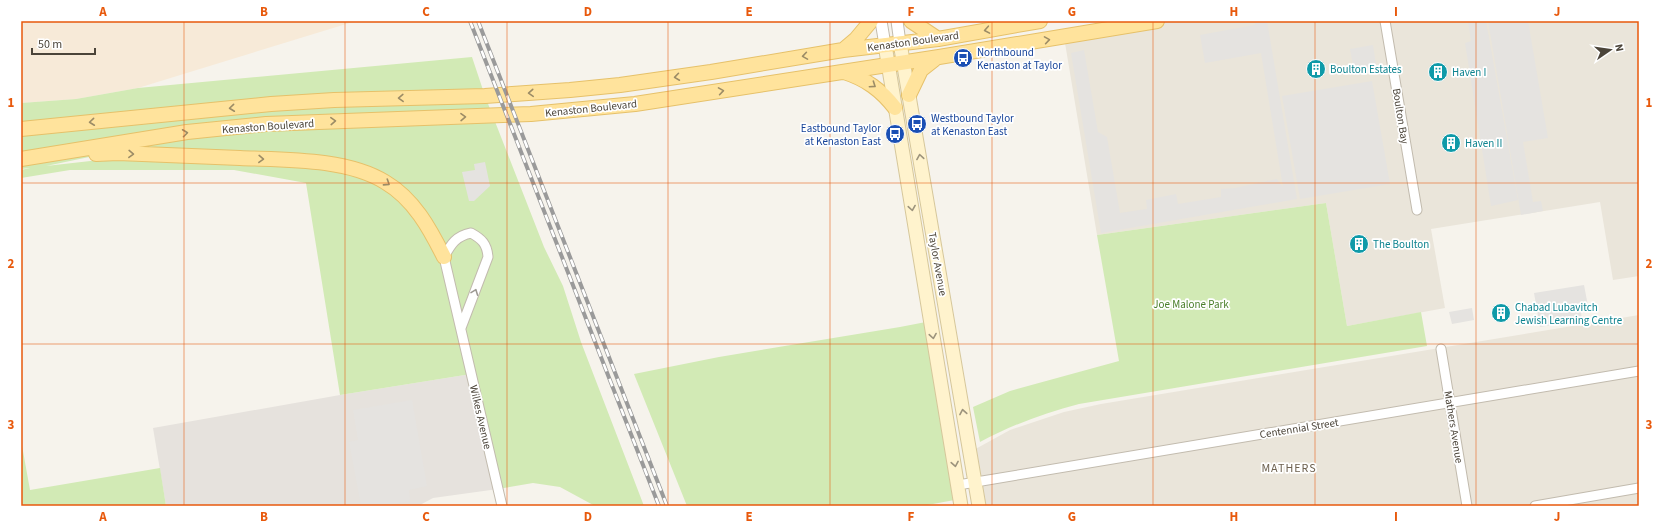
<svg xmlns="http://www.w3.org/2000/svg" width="1660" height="527" viewBox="0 0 1660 527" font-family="'Source Sans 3',sans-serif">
<rect width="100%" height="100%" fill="#f6f3ec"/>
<path fill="#eae5da" d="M1157,21H1639V276L1613,280L1600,202L1431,229L1445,308L1347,326L1326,203L1097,235L1064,37Z
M1639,315V506H979L970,452L1010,430L1064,412L1101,404Z"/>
<path fill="#f7ead8" d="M21,21H356L138,88L76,99L21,103Z"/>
<path fill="#e6e2dd" d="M471,374L498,489L433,498L418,506H166L153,428L340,395Z"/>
<path fill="#d2eab5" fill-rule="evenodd" d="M472,57L485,96L544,247L563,286L581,342L644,506H595L560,487L533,483L498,489L461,326L471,374L340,395L306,183L234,170H70L21,178V170L30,168L21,169V103L76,99L138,88ZM142,146L141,149L117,158L46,166Z
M1326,203L1347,326L1421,312L1427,346L1079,404C1044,413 1012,425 980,442L973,407L1010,391L1119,361L1097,235Z
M931,321L960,499L922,506H687L634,374L719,357L900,327Z
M21,440L30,490L160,468L166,506H21Z"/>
<path fill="#e5e3e0" d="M1267,21L1297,199L1101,233L1071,53L1084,50L1098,132L1107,137L1120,213L1147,209L1146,200L1176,194L1178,204L1221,197V189L1235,188L1277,179L1283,187L1261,53L1205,63L1200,35L1255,25V23Z
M1468,21H1486L1518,200L1491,206L1465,43L1471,41Z
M1488,21H1503L1504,22L1528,21L1548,138L1523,142L1533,202L1541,201L1543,211L1521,215Z
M1373,45L1377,71L1355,75L1350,49Z
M1372,81L1390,184L1300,199L1282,96Z
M485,162L490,186L474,201H469L462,172L475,170L474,164Z
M1584,285L1589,311L1581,312L1582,320L1540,327L1534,293Z
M1472,308L1474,320L1452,324L1449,312Z
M412,400L427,486L409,490L410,501L379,506H368L367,505L361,506L349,442L358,440L353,410Z"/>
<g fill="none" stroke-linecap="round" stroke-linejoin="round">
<defs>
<path id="minor" d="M1385,21L1417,210
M461,328L488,257C487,244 482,239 471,233C456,236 451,244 444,257L502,506
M1441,349L1467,506
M958,485L1639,371
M1535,506L1639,488"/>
<path id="tertiary" d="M881,21L885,45
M897,21L900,43"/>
<path id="secondary" d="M900,43L979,506
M885,45L961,506"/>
<path id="primary" d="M911,21L938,39
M843,50L856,39L871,21
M844,72C866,79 881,90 895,108
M909,95L921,70L935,59
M21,129L271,104L334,100L485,96L570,90L620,85L711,72L843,50L938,39L1040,21
M96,154L118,153C159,155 199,156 240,158C284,160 346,158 385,182C414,199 430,229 444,257
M21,159L187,132L266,124L531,114L635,104L939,57L1157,21"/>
</defs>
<use href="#minor" stroke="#c2bbae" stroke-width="11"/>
<use href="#tertiary" stroke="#c2bbae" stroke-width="13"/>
<use href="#secondary" stroke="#d6c79b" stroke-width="15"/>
<use href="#primary" stroke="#e6c16a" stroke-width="16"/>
<use href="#minor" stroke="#fff" stroke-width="9"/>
<use href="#tertiary" stroke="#fff" stroke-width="11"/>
<use href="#secondary" stroke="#fff3cd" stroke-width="13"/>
<use href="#primary" stroke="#ffe39c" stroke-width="14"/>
<defs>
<path id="rail" d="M470,21L659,506
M478,21L667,506"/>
</defs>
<use href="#rail" stroke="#9a9a9a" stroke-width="4"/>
<use href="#rail" stroke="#fff" stroke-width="2.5" stroke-dasharray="8" stroke-linecap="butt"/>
</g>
<defs><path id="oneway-chevron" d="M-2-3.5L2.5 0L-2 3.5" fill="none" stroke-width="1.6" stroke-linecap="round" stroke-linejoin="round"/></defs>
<g stroke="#9c8c66">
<use href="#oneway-chevron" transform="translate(987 30) rotate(170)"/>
<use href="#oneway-chevron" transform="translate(1047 40) rotate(-9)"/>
<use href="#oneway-chevron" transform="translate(805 56) rotate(171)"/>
<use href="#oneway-chevron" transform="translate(677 77) rotate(172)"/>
<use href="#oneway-chevron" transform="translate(873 85) rotate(34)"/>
<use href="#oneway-chevron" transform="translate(721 91) rotate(-9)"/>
<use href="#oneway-chevron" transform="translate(531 93) rotate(176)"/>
<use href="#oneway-chevron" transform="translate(401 98) rotate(178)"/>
<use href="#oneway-chevron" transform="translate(232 108) rotate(174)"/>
<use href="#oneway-chevron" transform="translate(463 117) rotate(-1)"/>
<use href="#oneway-chevron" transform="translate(333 121) rotate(-3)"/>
<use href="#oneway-chevron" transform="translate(92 122) rotate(174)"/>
<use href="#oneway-chevron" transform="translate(185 133) rotate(-7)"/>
<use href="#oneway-chevron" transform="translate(131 154) rotate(2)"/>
<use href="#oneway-chevron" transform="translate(261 159) rotate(2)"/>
<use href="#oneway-chevron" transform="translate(387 183) rotate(33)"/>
</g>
<g stroke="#9c937c">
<use href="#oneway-chevron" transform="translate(920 157) rotate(-99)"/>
<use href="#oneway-chevron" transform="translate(912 208) rotate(81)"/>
<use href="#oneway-chevron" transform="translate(933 336) rotate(81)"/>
<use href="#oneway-chevron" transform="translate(963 412) rotate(-100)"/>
<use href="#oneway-chevron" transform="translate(955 464) rotate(80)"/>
</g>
<use stroke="#9c9892" href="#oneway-chevron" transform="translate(475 292) rotate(-69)"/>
<path fill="none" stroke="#e8590c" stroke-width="1" stroke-opacity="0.55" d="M184,21V506M345,21V506M507,21V506M668,21V506M830,21V506M992,21V506M1153,21V506M1315,21V506M1476,21V506M21,183H1639M21,344H1639"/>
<defs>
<symbol id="bus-disc" viewBox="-11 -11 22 22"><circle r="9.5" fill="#1a4fb4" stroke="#fff"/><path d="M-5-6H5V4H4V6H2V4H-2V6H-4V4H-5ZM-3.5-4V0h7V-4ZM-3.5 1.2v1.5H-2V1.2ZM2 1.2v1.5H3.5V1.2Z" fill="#fff"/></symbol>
<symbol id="building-disc" viewBox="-11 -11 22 22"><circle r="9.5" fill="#0f9aa8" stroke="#fff"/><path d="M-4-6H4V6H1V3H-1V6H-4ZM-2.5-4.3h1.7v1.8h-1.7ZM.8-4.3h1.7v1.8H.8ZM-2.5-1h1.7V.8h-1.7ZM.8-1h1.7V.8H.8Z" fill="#fff"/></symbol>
</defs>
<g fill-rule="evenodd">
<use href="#bus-disc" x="952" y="47" width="22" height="22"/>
<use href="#building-disc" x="1305" y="58" width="22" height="22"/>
<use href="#building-disc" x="1427" y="61" width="22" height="22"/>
<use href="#bus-disc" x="906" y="113" width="22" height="22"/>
<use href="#bus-disc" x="884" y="123" width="22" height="22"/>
<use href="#building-disc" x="1440" y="132" width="22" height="22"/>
<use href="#building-disc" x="1348" y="233" width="22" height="22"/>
<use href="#building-disc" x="1490" y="302" width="22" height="22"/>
</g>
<g text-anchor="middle" stroke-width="3.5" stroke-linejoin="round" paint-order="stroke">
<g font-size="11" fill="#4b4439" stroke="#fff">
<text transform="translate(913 41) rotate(-8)" y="4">Kenaston Boulevard</text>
<text transform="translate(591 108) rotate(-6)" y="4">Kenaston Boulevard</text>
<text transform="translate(1401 116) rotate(81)" y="4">Boulton Bay</text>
<text transform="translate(268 126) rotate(-4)" y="4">Kenaston Boulevard</text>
<text transform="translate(938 264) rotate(80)" y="4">Taylor Avenue</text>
<text transform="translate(481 417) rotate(77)" y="4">Wilkes Avenue</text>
<text transform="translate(1454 427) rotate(81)" y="4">Mathers Avenue</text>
<text transform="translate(1299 428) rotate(-9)" y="4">Centennial Street</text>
</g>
<g font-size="11" fill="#164399" stroke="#fff" text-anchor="start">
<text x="977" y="56">Northbound<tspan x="977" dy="13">Kenaston at Taylor</tspan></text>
<text x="931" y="122">Westbound Taylor<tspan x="931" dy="13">at Kenaston East</tspan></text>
<text x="881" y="132" text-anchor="end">Eastbound Taylor<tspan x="881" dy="13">at Kenaston East</tspan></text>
</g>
<g font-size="11" fill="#0d838f" stroke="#fff" text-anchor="start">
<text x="1330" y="73">Boulton Estates</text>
<text x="1452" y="76">Haven I</text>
<text x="1465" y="147">Haven II</text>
<text x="1373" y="248">The Boulton</text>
<text x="1515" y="311">Chabad Lubavitch<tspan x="1515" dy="13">Jewish Learning Centre</tspan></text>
</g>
<g font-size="11" fill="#4a7f2a" stroke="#fff">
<text x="1191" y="308">Joe Malone Park</text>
</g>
<g font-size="12" letter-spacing="1" fill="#6e6250" stroke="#fff">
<text x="1289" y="472">MATHERS</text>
</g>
</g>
<rect width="1660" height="527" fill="none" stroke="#ffffff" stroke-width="44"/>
<g transform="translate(1610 50) rotate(77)" stroke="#ffffff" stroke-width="3" paint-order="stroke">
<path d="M0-3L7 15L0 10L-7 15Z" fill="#4b4439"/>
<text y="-6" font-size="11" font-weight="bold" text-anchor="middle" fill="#4b4439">N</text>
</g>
<path d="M32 48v6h63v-6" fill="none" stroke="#4b4439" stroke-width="2"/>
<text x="38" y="48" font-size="12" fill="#4b4439" stroke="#ffffff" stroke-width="3" paint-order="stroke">50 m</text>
<rect x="22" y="22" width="1616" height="483" fill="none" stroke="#e8590c" stroke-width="1.5"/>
<g font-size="13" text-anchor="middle" font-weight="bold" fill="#e8590c">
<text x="103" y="16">A</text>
<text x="264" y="16">B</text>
<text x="426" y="16">C</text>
<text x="588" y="16">D</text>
<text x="749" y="16">E</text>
<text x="911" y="16">F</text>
<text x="1072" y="16">G</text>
<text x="1234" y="16">H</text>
<text x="1396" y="16">I</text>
<text x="1557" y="16">J</text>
<text x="11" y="107">1</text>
<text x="1649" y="107">1</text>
<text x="11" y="268">2</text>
<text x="1649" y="268">2</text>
<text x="11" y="429">3</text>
<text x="1649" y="429">3</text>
<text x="103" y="521">A</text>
<text x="264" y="521">B</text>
<text x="426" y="521">C</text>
<text x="588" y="521">D</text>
<text x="749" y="521">E</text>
<text x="911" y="521">F</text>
<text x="1072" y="521">G</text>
<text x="1234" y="521">H</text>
<text x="1396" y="521">I</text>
<text x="1557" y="521">J</text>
</g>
</svg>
